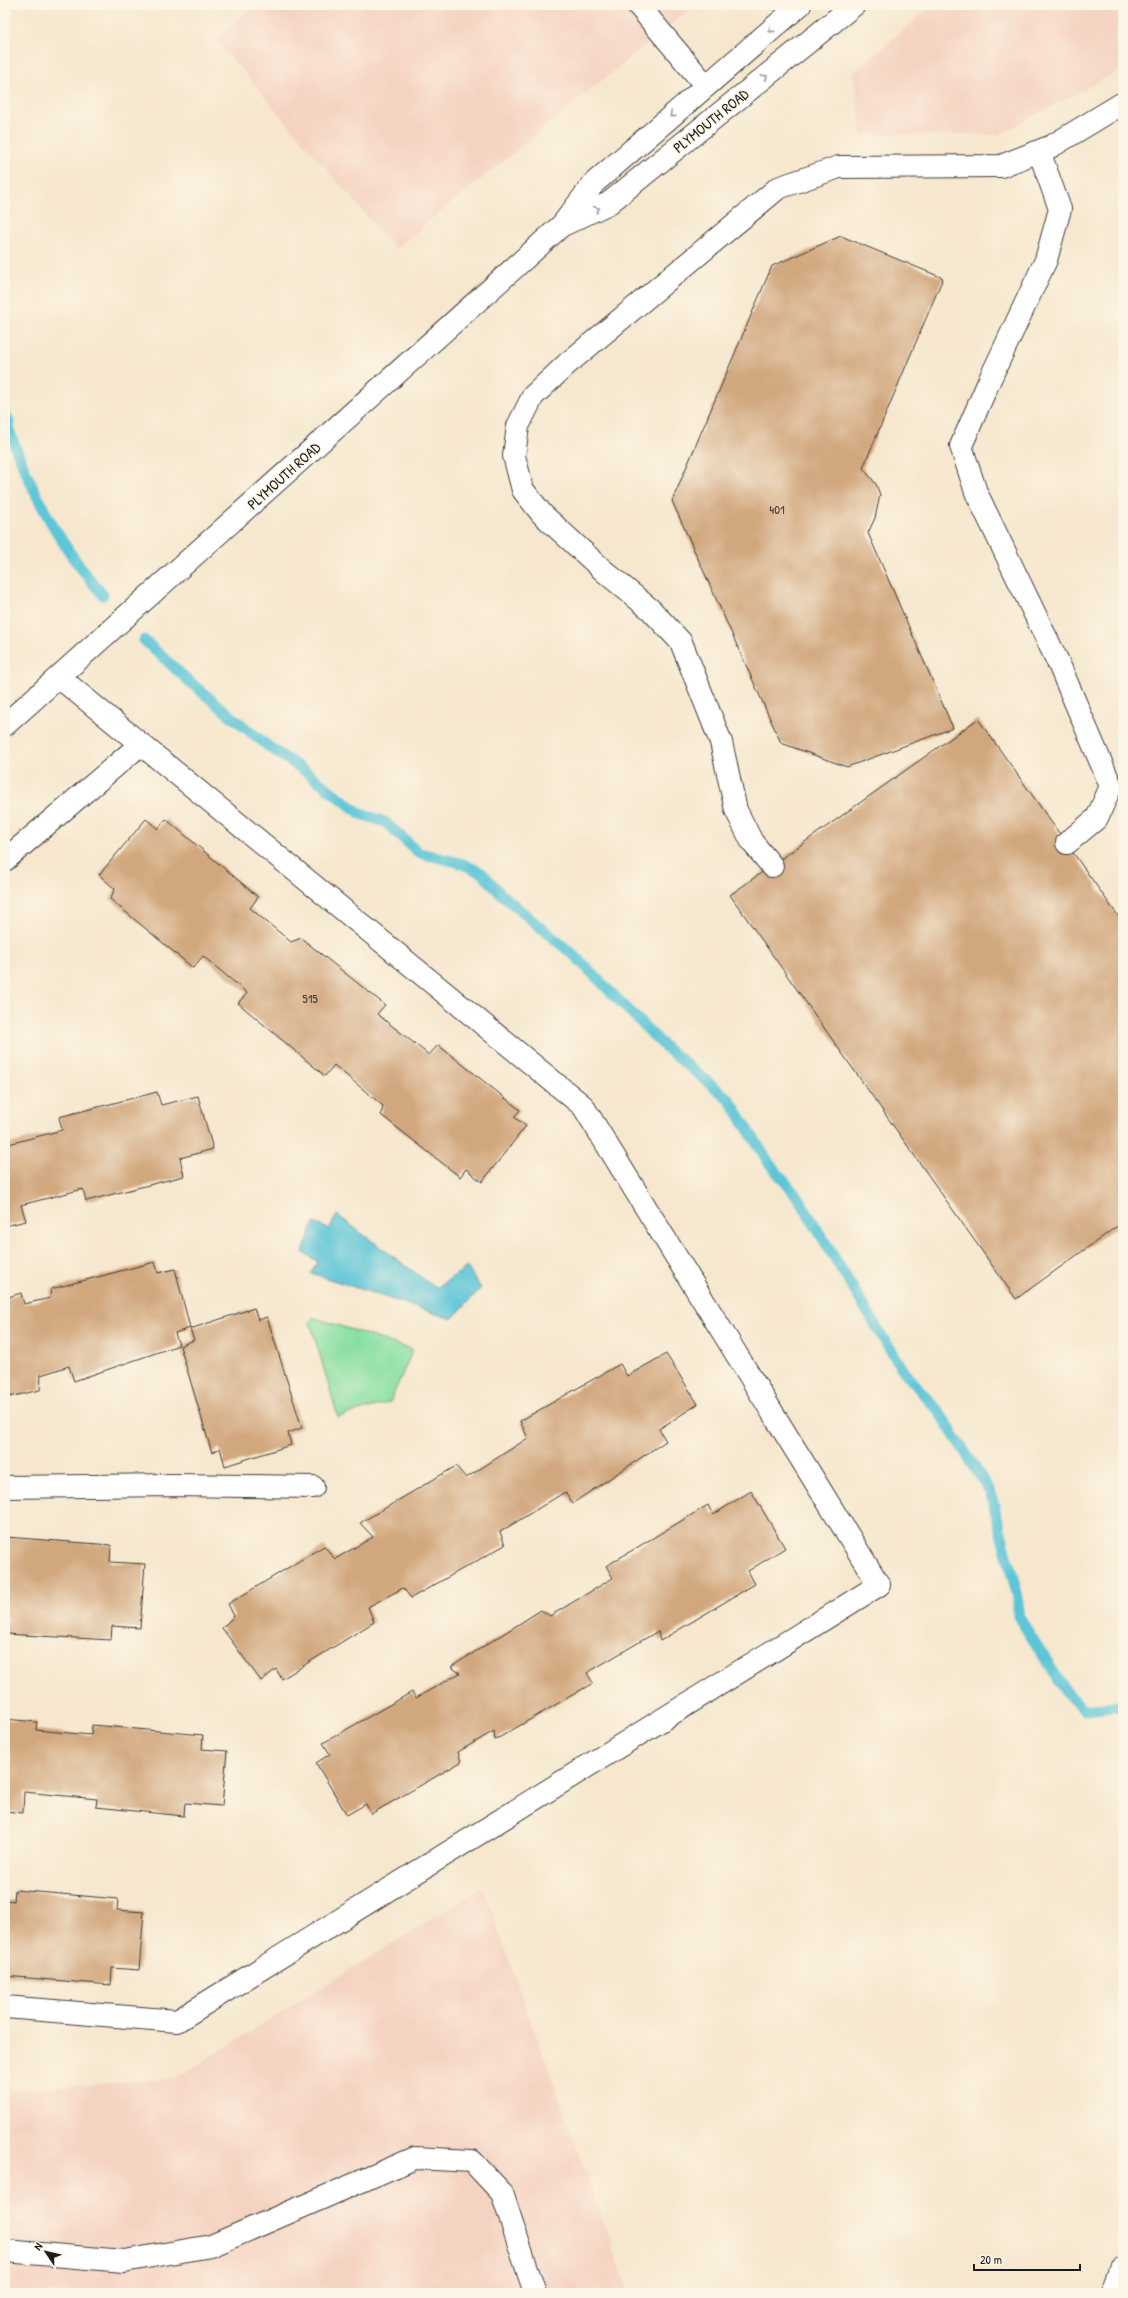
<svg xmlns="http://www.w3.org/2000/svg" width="1128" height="2298" viewBox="0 0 1128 2298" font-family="'Patrick Hand',sans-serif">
<rect width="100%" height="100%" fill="#fcf5e5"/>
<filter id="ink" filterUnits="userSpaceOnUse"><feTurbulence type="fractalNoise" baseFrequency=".025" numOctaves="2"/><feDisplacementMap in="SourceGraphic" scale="8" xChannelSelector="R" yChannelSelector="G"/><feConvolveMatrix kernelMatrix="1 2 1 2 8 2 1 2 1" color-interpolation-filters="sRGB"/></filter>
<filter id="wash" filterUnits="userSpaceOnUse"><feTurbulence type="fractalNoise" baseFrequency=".012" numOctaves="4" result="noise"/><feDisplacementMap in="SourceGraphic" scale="16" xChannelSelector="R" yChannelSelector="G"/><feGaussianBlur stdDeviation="0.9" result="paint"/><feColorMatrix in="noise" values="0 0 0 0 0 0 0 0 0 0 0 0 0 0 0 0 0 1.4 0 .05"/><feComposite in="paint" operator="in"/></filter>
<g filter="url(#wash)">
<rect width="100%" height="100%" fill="#f6e7ce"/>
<path fill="#f5d3c2" d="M254,5H695L395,249L215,39Z
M932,5H1123V69L998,135L862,134L853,72Z
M483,1887L629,2293H5V2091L176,2078Z"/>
<path fill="#87dfa3" stroke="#527e60" d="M313,1317L413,1350L390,1402L338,1417L310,1322Z"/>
<path fill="#5bc5d7" stroke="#3c707a" d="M337,1215L436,1288L467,1267L481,1288L452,1319L311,1273L318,1262L303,1252L314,1223L329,1229Z"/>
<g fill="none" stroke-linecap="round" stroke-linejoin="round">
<path stroke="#5bc5d7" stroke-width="11" d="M5,414L9,421L8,427C29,487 61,548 103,595
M144,640L191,683L269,747L305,771L361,814L385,822L419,853L461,863L482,873L502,895L576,957L665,1047L729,1099L769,1163L797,1196L902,1369L939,1412L990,1491L1018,1597V1616L1067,1693L1084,1710L1123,1706"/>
</g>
<g id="blocks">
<path fill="#d1a77e" d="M841,236L943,278L863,468L876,484L880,495L875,518L868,533L953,728L847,767L781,743L672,501L772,266Z
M978,719L1123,923V1222L1016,1299L730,895Z
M146,819L158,829L166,819L258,897L250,908L291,942L301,938L385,1005L377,1014L429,1055L438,1045L520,1110L514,1117L526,1126L482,1182L466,1169L460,1177L381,1115L383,1106L334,1065L325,1076L238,1003L247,993L203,956L193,968L110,899L115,889L99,875Z
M157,1092L161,1105L198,1096L213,1149L180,1158L184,1176L86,1201L83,1189L21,1205L26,1221L5,1226V1145L62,1130L59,1117Z
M155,1262L158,1273L175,1269L190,1328L175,1333L179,1345L74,1381L69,1366L41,1375L40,1390L5,1398V1298L21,1293L24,1304L50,1298L51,1289Z
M254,1308L258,1320L267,1317L302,1428L288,1433L291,1445L225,1466L220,1448L212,1453L180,1346L194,1340L190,1329Z
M666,1354L698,1404L659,1429L666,1441L573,1503L565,1492L500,1532L505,1545L411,1598L403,1588L368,1607L374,1622L282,1679L276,1669L261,1681L222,1628L234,1616L228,1604L324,1546L335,1559L373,1537L360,1523L456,1466L466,1478L528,1438L520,1421L620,1364L627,1376Z
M751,1491L785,1548L748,1571L755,1584L660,1641L658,1631L587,1673L593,1683L495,1740L494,1731L458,1752L461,1762L371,1814L366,1804L347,1815L316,1763L330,1754L323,1743L412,1692L416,1698L460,1673L451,1667L541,1610L550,1616L613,1578L606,1566L708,1505L713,1515Z
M5,1537L111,1545L110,1562L145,1564L140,1628L112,1626L111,1640L5,1634L8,1617L5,1616Z
M5,1719L37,1722L36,1730L91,1735L92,1725L203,1735L202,1749L227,1751L222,1806L185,1803L184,1816L96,1807L97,1799L24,1792L23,1813L5,1811Z
M15,1890L118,1899L117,1910L144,1912L139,1970L112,1968L111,1985L5,1976V1900L14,1901Z"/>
</g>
</g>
<g filter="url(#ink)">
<use href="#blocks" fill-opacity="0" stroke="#3d3a37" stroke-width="1"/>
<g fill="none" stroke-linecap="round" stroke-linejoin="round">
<defs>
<path id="minor" d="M638,5L706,86
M1039,151L1060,209L1046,260L990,379L961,446L976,492L1058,662L1111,786L1097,818L1067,843
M5,860L141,744
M772,866L752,842L736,810L721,742L681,642L651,610L604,571L542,514L523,490L514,456L518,426L533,396L567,364L778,188L839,167L1001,166L1052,146L1123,103
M5,1487L174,1485L313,1487
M5,2007L177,2021L879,1585L583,1106L60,678
M5,2251L124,2261L211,2246L415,2158L472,2161L502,2193L535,2293"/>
<path id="major" d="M565,224L609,203L854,5
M5,725L562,225L594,183L800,5"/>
<path id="highway" d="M1114,2293L1123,2268"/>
</defs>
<use href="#minor" stroke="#3d3a37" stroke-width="24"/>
<use href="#major" stroke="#3d3a37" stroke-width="24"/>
<use href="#highway" stroke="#3d3a37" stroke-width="24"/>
<use href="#minor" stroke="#fff" stroke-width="22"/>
<use href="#major" stroke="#fff" stroke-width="22"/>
<use href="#highway" stroke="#fff" stroke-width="22"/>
</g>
<defs><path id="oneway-chevron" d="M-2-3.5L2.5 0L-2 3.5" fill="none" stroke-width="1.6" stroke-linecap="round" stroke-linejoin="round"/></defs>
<g stroke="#999">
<use href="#oneway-chevron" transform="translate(771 30) rotate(139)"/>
<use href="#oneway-chevron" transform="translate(765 77) rotate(-39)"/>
<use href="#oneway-chevron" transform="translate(672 115) rotate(139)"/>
<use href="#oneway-chevron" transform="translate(597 209) rotate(-25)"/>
</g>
</g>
<g text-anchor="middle" stroke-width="3" stroke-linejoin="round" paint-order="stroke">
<g font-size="13" fill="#493f34">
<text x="777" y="514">401</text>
<text x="310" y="1003">515</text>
</g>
<g font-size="15" fill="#1c1c1c" stroke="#fcf5e5">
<text transform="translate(711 121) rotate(-39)" y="5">PLYMOUTH ROAD</text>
<text transform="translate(284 476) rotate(-42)" y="5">PLYMOUTH ROAD</text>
</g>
</g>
<rect width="1128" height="2298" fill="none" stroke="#fcf5e5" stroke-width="20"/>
<g transform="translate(46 2252) rotate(305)" stroke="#fcf5e5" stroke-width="3" paint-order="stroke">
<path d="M0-3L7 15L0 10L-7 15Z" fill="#1c1c1c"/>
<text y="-6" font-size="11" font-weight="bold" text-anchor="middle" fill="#1c1c1c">N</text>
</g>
<path d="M974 2264v6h106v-6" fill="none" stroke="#1c1c1c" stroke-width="2"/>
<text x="980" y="2264" font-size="12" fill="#1c1c1c" stroke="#fcf5e5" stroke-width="3" paint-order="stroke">20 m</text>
</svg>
